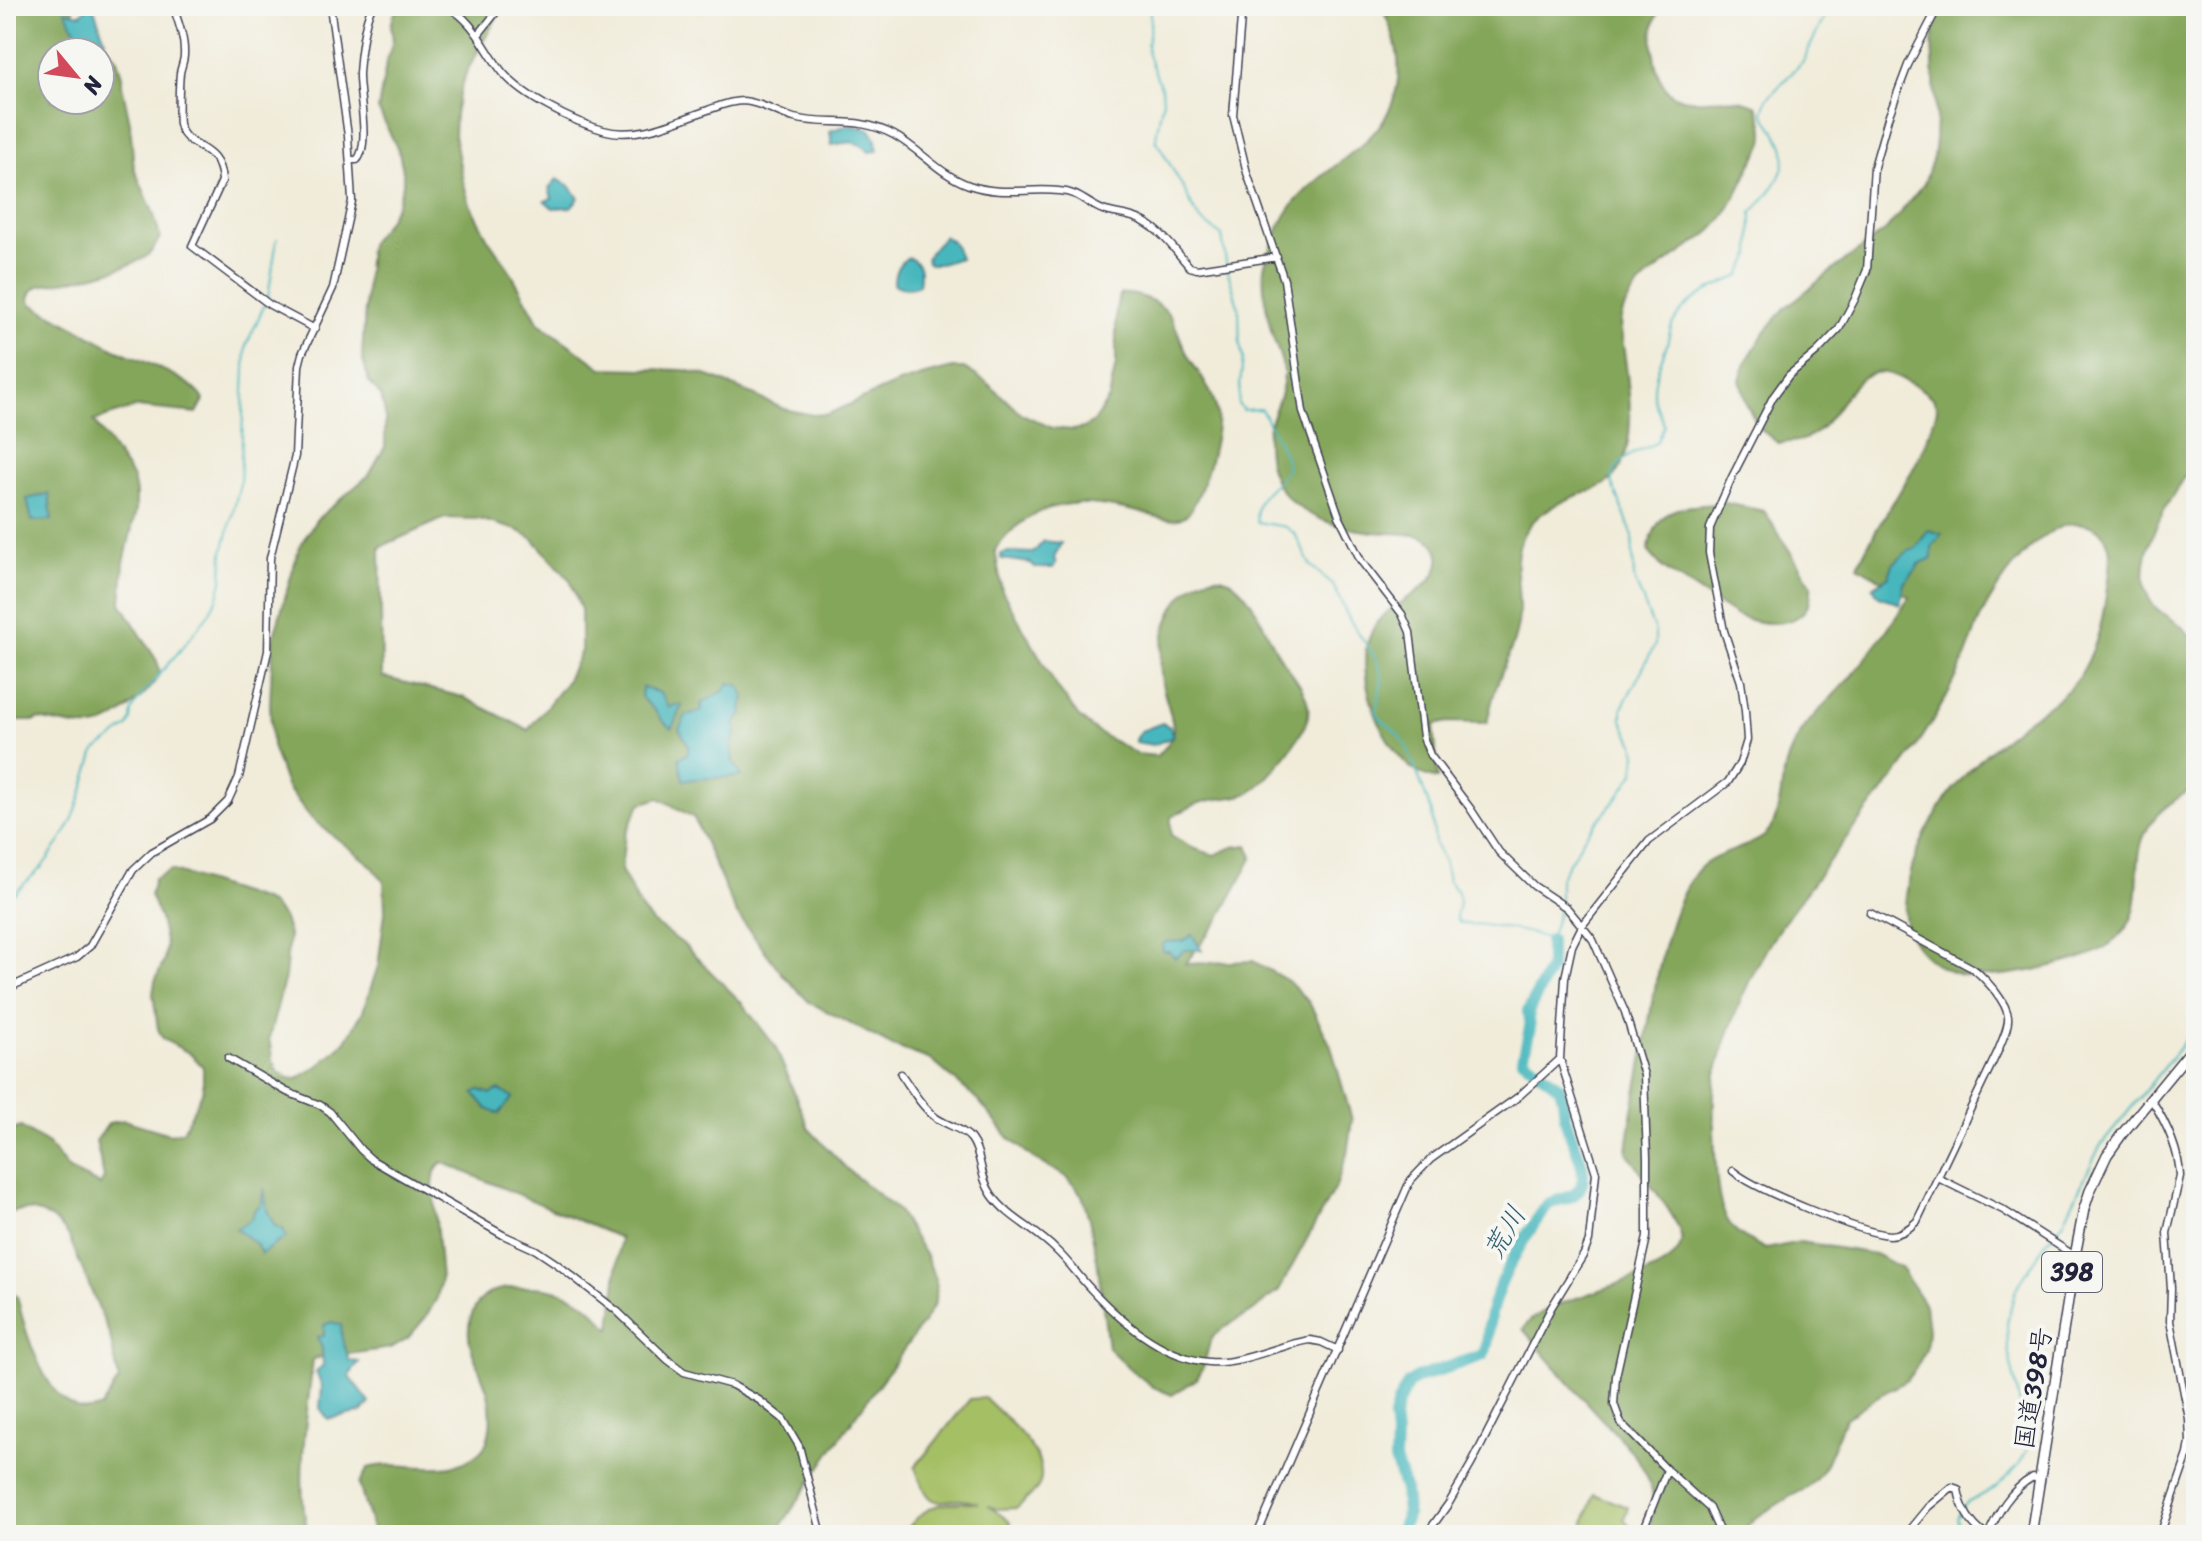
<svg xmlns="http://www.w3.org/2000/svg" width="2202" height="1541" viewBox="0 0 2202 1541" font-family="Sriracha,'Klee One',sans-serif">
<rect width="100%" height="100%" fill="#f6f6f2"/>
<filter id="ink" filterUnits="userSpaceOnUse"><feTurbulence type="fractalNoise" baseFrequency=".0125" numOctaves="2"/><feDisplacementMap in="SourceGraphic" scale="16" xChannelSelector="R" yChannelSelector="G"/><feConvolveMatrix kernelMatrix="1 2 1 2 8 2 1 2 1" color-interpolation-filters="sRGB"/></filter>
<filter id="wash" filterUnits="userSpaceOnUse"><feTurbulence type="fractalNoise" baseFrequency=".006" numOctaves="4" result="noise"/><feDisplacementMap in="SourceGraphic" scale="32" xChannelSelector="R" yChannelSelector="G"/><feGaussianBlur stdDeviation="1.8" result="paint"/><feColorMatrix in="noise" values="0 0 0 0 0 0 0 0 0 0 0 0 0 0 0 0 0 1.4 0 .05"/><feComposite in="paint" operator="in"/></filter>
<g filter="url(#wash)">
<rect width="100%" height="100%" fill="#f1ecda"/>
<path fill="#a5bf65" stroke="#647050" stroke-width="2" d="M985,1398C1004,1417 1052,1455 1039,1485C1035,1493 1023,1502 1017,1508L997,1509L988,1506L1008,1520L1018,1535H903C925,1503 942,1501 978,1503C938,1490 935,1524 915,1467L970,1399Z
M1594,1494L1628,1507L1624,1519L1637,1533L1636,1535H1580Z"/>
<path fill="#84a65a" stroke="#53644a" stroke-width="2" fill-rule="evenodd" d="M6,6H73L74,14L116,57L122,76V85L130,123L134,168L153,212L160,237C157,242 154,250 150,253C132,270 63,282 38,286L32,291L29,298L31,304C59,318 86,334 113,348C136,359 193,378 204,400L197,413L136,407L94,421L133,478L136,493V510L124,563L121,603L157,661L160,673C150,692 116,724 93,727C81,729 51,721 37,719L36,721H15L6,727ZM52,52H100V100H52Z
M404,6H503L466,73L458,99L455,115L454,135L463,181L469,202L476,216L488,239L509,269L539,323L602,368L684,370L702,374L722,381L784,409L813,415L828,414L896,384L925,375L953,368H964L985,381L1022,414L1052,428L1073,430L1084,428L1093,422L1109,398L1116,364V311L1118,299L1121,294C1129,293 1137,295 1145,298C1177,308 1175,334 1190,359C1200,376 1214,392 1217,413C1220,434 1201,503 1185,516C1174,524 1155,516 1143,513C1082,499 1036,494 995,550L1002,591L1057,687L1079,717L1096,731L1137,754L1157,756C1164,749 1172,741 1173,730C1174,720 1164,695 1162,683C1157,650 1165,605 1195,584C1238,554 1261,623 1276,650C1287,671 1315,694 1307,720C1301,738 1264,788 1246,794C1231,799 1214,798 1199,803C1189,807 1180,813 1171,817V835L1195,849L1215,855L1233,847L1248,845L1253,857L1217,923L1185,964L1253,961L1288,981L1309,1002L1331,1046L1352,1120L1347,1154L1337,1184L1279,1290L1252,1312L1226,1326L1211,1338L1203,1368L1197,1379L1172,1395L1153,1387L1130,1369L1108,1348L1097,1259L1089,1219L1082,1195L1068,1178L1033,1158L1009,1138L978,1100L931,1060L893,1046L809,1002L784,976L736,913L694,818L659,798L640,804L625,835L621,870L642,910L652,922L682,943L741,1002L775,1046L809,1129L847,1169L898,1211L926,1256L936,1280L935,1303L925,1320L835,1445L775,1535H374L359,1484L368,1468C404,1458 448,1481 480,1452C493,1440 492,1410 488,1394C480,1364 458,1338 475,1308C483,1294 494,1289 510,1288C538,1285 568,1288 590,1308C597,1314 604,1323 611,1329L620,1238L442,1162L435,1172L433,1185L441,1279L437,1298L426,1317L408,1338L391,1348L313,1359C308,1410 294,1486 309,1535H6V1288L17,1296C24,1328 47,1411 88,1410C93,1410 97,1408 101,1407L119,1380L110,1336L69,1237C55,1215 31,1204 6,1214V1132L21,1127L48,1144L69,1170L100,1185L104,1178L96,1141L109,1123L124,1120L170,1134L183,1131L203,1090V1067L191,1054L163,1039L158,1029L153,994L155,981L164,961L166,946L160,919L150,895L154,879L171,870L263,900L273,906L284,919L289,935L285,977L269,1038L273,1061L278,1072L288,1078L297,1079L321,1064L346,1041L363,1011L378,966L385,912L384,882L372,866L312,819L286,786L272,746L270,704L273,640L299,548L316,520L369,475L385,447V414L381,396L369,382L362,357L369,244L388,220L398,202L403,184V171L399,152L378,109L386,64L393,40L391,26L394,14ZM445,518L479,519L517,530L533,539L570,580L581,610V651L566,682L528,730L463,697L382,677L380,547Z
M1381,6H1661C1651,25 1651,40 1655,61C1668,128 1716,84 1757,106C1762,118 1766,130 1763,142C1761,150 1755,158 1751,165C1740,187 1729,216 1709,233C1677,259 1628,278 1620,323C1625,365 1647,458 1604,485C1596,490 1585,492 1576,496C1556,504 1534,514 1523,535C1512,559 1519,582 1519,607C1520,635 1507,657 1498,682C1493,696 1490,709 1487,723L1448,722L1434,725L1438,779C1428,777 1419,774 1411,768C1380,743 1354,673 1370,636C1372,631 1375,624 1379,620C1395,601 1448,584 1438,551C1435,543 1427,538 1420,536C1403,532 1383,534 1366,531C1325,526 1278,507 1269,462C1267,451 1266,437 1269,426C1274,409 1284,392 1284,374C1283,360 1276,347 1272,334C1267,316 1262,287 1264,268C1265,261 1270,252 1272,245C1277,232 1283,218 1291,207C1310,183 1335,167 1359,147C1406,108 1408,58 1381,6Z
M1943,6H2196V459C2173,493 2127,560 2151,602C2158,613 2171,617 2180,625C2186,631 2191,638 2196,644V785C2183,796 2164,805 2154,819C2119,863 2161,910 2106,947C2081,964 1987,983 1958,974C1941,969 1925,958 1915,944C1901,924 1904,906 1908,884C1917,838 1945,793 1979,761C1991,748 2006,737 2020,726C2038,711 2061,700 2076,681C2098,651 2104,615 2108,579C2110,561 2114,541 2098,530C2053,500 1997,583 1981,617C1973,633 1969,651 1961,667C1949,694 1933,721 1917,746C1899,773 1877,798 1857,824C1838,848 1821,873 1803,896C1766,942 1741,991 1724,1047C1721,1058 1716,1069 1715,1081C1712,1105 1714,1129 1715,1153C1717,1178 1716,1211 1735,1230C1743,1238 1756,1244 1766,1249L1800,1242L1875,1254L1900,1267L1925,1305L1928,1331L1926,1350L1914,1371L1907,1380L1875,1398L1845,1419L1825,1466L1816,1479L1807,1488L1791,1496L1754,1519L1739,1535H1648C1651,1522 1655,1506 1652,1492C1646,1460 1617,1436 1596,1413C1571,1386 1547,1357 1523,1329C1544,1291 1689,1283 1681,1236C1677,1214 1640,1173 1627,1152C1630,1120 1637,1088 1643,1057C1651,1009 1666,901 1700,868C1719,850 1758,847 1769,831C1779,817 1780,796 1783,779C1785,763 1791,748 1800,734C1813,713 1832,698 1848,680C1871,653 1890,627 1909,597L1858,566C1878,517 1917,476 1932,425C1933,420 1937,413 1937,408C1936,405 1933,398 1931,397C1923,388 1910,383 1900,378C1857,356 1846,404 1822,427C1809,441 1796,442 1778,443L1759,428L1747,405L1740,380L1746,362L1764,333L1785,308L1830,272L1886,230L1924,184L1933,157L1935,139L1936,117L1932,44L1935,24Z
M1725,503L1764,511L1811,584C1814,630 1767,627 1737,616L1663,568L1648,551C1659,501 1681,508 1725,503Z"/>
<path fill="#47b7bd" stroke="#346c7c" stroke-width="2" d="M88,6H93L105,40L84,46L65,11L81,14Z
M848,125L869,129L875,137L878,151L869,152C858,139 848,142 832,145L830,131Z
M557,179L570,186L579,198L571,207L553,208L545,201L552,198L549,188Z
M944,236L955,245L960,258L940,264H929L926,259L932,249Z
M909,258C922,264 921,272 919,285C910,289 903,289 894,284C894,273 898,261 909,258Z
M49,494L52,520L32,521L27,499Z
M1928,530L1942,534L1932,547V558L1919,564L1916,570L1904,583L1900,604L1879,596L1873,587L1889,576L1893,564L1909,550L1916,548Z
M1044,541L1061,543L1054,558L1056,563L1053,568H1035L1030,563L1001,559V554L1009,552L1033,553Z
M729,683L739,685L745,697L742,707L743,713L736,722V732L731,746L733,762L742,776L683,780L679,758L687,754L689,746L679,729L686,715L702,711L701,704L725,690Z
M642,687L660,693L669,708L674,705H682L672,728C662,723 661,718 654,710C650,705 645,702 641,697Z
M1162,723L1170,727L1173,737L1153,745L1135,742V739L1141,731Z
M1192,935L1202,950H1185L1175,958L1169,952H1163L1162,945L1166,942L1183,941Z
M479,1090L491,1094L499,1090L513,1097L499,1114L487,1109L474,1093Z
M264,1188L267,1210L275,1226L283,1229L286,1237L261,1254L256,1244L236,1229L251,1219L255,1209L261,1205Z
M332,1322L341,1325L342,1339L350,1361L359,1362L349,1376L370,1403L362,1412L328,1419L320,1408L322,1387L316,1372L323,1365L322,1348L317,1337L324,1335V1325Z"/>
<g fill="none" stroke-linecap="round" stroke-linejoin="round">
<path stroke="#47b7bd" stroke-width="2" d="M1149,6L1151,22L1147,45L1148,55L1162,90L1163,100L1157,130L1156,140L1185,191L1196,214L1201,220L1222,236L1227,269L1239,309L1240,344L1243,358L1238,404L1243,410L1261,409C1267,421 1285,451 1286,462C1289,486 1251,487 1257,522L1286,527L1295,534L1310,565L1333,585L1350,621L1375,657L1380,669L1382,681L1376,711L1378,716L1399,735L1406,745L1422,786L1432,813L1435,844L1444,861L1448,881L1458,892L1459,903L1456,916L1458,922C1467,926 1475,923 1484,925C1506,928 1529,931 1550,940L1560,906
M1560,899V878L1585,836L1618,797L1634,773L1636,755L1634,744L1622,720V708L1655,645V632L1634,578L1632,534L1612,482C1613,459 1638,451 1656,443L1664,426C1662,416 1654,405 1654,396C1653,377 1660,364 1666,347C1669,339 1669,331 1673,323C1686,298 1716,286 1740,276L1751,255L1752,212C1769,195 1795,166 1780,140C1775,130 1768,122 1763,112L1767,99L1803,61L1830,6
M6,901L42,867L61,840L72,821L81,796L95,751L128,727L131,720L132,711L139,698L182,648L208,615L218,597L222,581L223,552L240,484L246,346L268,297L277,239
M1963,1535L1957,1519L1961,1509L1967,1503L1995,1488L2018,1466L2027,1450V1435L2008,1350L2007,1323L2015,1291L2045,1244L2063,1223L2099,1148L2196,1027"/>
<path stroke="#47b7bd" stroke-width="12" d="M1399,1535L1407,1514L1405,1490L1395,1460L1396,1435L1394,1417L1398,1403L1408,1384L1417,1378L1483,1355C1490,1343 1487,1331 1490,1318C1498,1278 1524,1237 1548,1204C1557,1199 1571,1199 1577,1192C1593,1175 1572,1142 1567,1125C1562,1112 1566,1099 1559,1087L1523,1059L1530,1028L1528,1012L1550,968V940"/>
</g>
</g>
<g filter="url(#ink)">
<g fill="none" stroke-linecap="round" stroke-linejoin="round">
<defs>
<path id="minor" d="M173,6C178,21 185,39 184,55C184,61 181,67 180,73C179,81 178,117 179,124C185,151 220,142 222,181L192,246L270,305L315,329
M446,6C476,21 484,50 504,74C524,97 573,122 603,130C637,140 676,121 708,110C719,106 730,101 743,101C761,102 776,113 794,118C830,127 857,115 894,135C921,150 940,175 969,185C1000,196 1028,188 1059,191C1079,192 1087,204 1103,210C1113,214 1126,214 1138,219C1162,229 1173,249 1190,267L1197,269L1277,257
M1242,6L1233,115L1247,173L1284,280L1303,412L1339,516L1361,561L1402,614L1410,632L1423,737L1430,755L1470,808L1499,852L1534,886L1567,908L1582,926L1593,940L1625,1012L1644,1075L1647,1158V1237L1616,1376L1614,1404L1621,1423L1667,1470L1709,1508L1721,1535
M479,34L501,6
M350,160H357C371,145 358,94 359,73C360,55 364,22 372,6
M6,993L15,985L77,957L90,946L133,870L152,852L210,819L228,801L239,777L268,651L270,558L295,456L299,366L302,354L333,288L352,201L348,136L330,6
M228,1058L287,1092L320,1105L330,1112L361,1150L372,1160L503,1235L536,1250L557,1264L617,1311L668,1360L684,1372L732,1385L759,1400L783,1419L799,1446L822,1535
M901,1074C911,1088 921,1106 935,1117C945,1125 963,1128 971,1139C982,1153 979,1177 992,1195C1009,1219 1036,1229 1056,1250C1068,1261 1077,1274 1088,1286C1119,1320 1162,1358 1209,1362C1241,1365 1278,1345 1310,1340L1321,1342L1338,1350
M2151,1099C2165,1121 2179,1150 2180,1176L2167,1233L2171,1288L2170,1321L2189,1419L2190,1442L2188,1454L2160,1535
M1733,1171C1756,1190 1861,1233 1890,1235C1901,1235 1910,1228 1917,1221L1998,1051C2009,1023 2015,1017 1995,991C1988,983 1981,974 1972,968L1870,913
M1938,1178L2003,1210L2075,1256
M1257,1535L1410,1181L1431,1159L1518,1097L1560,1059L1565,978L1572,946L1582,926L1649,841L1728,782L1740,763L1747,740L1745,711L1741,682L1724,631L1709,553L1710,528L1732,477L1773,397L1789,375L1817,352L1839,329L1855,299L1867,270L1874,167L1888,118L1908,65L1934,15L1942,6
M1426,1535L1449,1503L1472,1463L1551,1308L1584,1254L1589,1241L1596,1173L1560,1059
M1641,1535L1667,1470
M1905,1535L1928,1507L1952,1487L1958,1489C1961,1508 1970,1524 1986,1535
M1988,1535C1998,1512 2010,1490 2033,1477L2041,1481"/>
<path id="highway" d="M2031,1535L2075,1256L2084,1209L2090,1191L2107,1155L2122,1134L2196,1044"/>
</defs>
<use href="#minor" stroke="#414053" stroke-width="9"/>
<use href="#highway" stroke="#414053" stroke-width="12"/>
<use href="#minor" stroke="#fff" stroke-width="6"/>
<use href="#highway" stroke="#fff" stroke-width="9"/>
</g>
</g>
<g text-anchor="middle" stroke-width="8" stroke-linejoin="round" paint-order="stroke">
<rect fill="#f6f6f2" stroke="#626272" stroke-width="2" x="2042" y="1252" width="60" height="40" rx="6"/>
<g font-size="24" font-weight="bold" fill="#22223b">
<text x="2072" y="1280">398</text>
</g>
<g font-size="26" fill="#22223b" stroke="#f6f6f2">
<text transform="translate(2033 1388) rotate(-81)" y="9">国道398号</text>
</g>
<g font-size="28" font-style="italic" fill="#315e6f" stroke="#f6f6f2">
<text transform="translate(1504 1232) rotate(-60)" y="10">荒川</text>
</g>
</g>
<rect width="2202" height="1541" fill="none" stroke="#f6f6f2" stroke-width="32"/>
<g transform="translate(76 76) rotate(119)"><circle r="38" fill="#f6f6f2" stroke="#a1a1a9" stroke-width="2"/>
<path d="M0-6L14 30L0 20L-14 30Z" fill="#d1495b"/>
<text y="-12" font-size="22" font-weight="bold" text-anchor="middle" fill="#22223b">N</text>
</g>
</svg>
